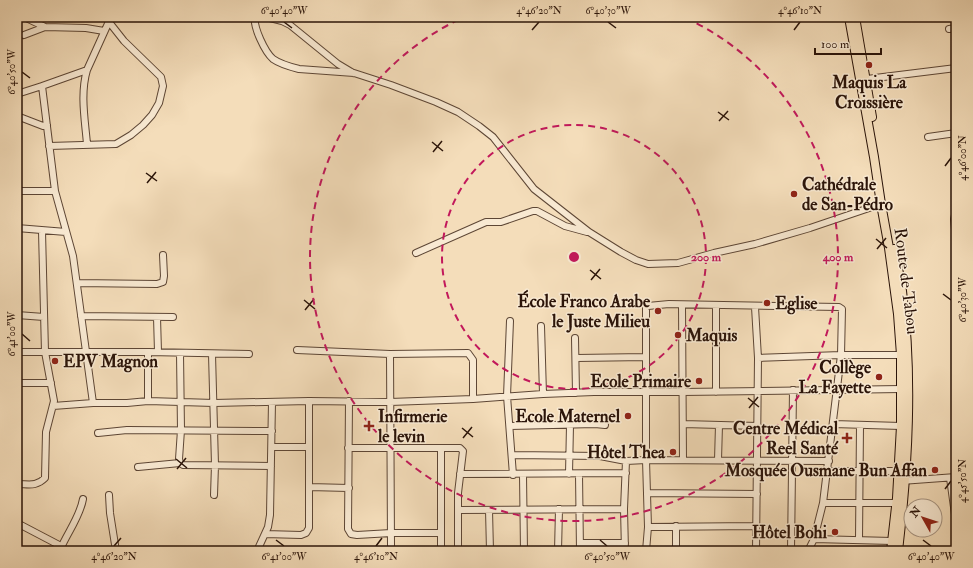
<svg xmlns="http://www.w3.org/2000/svg" width="973" height="568" viewBox="0 0 973 568" font-family="'IM FELL Double Pica',serif">
<rect width="100%" height="100%" fill="#f4ddba"/>
<filter id="stains"><feTurbulence type="fractalNoise" baseFrequency=".005" numOctaves="4"/><feColorMatrix values="0 0 0 0 .2 0 0 0 0 .09 0 0 0 0 .02 0 0 0 .5 -.17"/></filter>
<radialGradient id="worn" r=".72"><stop offset=".6" stop-color="#630" stop-opacity="0"/><stop offset="1" stop-color="#630" stop-opacity=".3"/></radialGradient>
<g fill="none" stroke-linecap="round" stroke-linejoin="round">
<defs>
<path id="minor" d="M24,17L45,27L86,28L104,31
M255,17C253,27 265,52 273,59C280,64 291,67 299,69L354,73L391,85L436,102L458,112L479,126L493,137L534,189L589,232L621,252L636,260L648,264L678,263L714,253L755,244L810,228L881,204
M266,17L282,21L290,25L338,64L353,73
M949,29L956,28
M24,35L45,27
M87,70C80,94 85,120 87,144
M867,79L956,68
M42,86L87,70L111,17
M17,94L42,86L55,191H17
M17,116L43,126L47,125
M928,137L956,133
M49,146L116,144L131,135L143,125L152,115L159,103L163,86L161,77L124,41L109,22
M55,191L73,256L93,403
M956,210L954,219L956,239
M17,228L66,232
M416,253L486,222H501L533,211H537L565,226L587,232
M77,283L157,284L163,282L164,276L163,255
M682,305L683,460
M716,305V392
M755,307L758,358L756,551
M17,315L44,317
M81,316L173,317
M157,317L158,352
M510,321L507,396L513,475
M541,326L543,394
M575,338L576,393
M297,350L390,354L391,545
M17,352H148V401L214,403L309,401L390,402L473,399L543,394L594,392H682L901,389
M148,352L249,354
M180,353L181,430L179,459L180,463L183,465L271,466
M212,354L215,465L214,495
M390,354L468,353L473,360V399
M576,358L646,357
M758,358L841,355H901
M17,383H51
M349,401L348,529L351,534L357,535L391,533H441
M53,406L93,403H127L148,401
M683,424L758,426
M833,424L901,426
M510,426L595,424L605,425
M98,433L127,430L272,431
M272,447H309
M348,448H460L463,451L458,493V551
M441,448V551
M512,455L600,456L626,461L646,460L829,461
M718,460L719,425
M138,467L180,463
M827,471H898
M460,474L626,473
M569,474L570,425
M579,474L580,551
M523,475L524,551
M950,478L956,522
M901,481L956,477
M17,484C29,484 36,487 45,478L46,432L54,401L45,352L42,231
M309,487L349,488
M647,493L757,494
M109,495L110,513L116,551
M823,503H896
M458,510L624,509
M489,510L490,551
M17,523L59,545L60,551
M676,526V551
M648,527L756,526
M265,534L301,535L306,533L309,528V401
M814,539L892,541
M859,540L860,425
M580,543H625
M60,550C67,533 80,517 83,499
M257,551L268,527L270,515L272,402
M558,551L559,509
M625,551L624,509L626,461
M646,551L648,527L646,460V308L648,306L669,304L839,307L842,309L841,355L823,503L814,539L808,551
M791,551L793,390"/>
<path id="major" d="M849,17L874,157L881,204L889,248L898,314L901,355V426L897,498L891,551
M855,17L872,117
M894,249C897,263 900,277 902,291C913,377 908,465 898,551"/>
</defs>
<use href="#minor" stroke="#5d4635" stroke-width="8"/>
<use href="#major" stroke="#2b1409" stroke-width="10"/>
<use href="#minor" stroke="#f8e9d2" stroke-width="6"/>
<use href="#major" stroke="#f4ddba" stroke-width="8"/>
</g>
<path fill="none" stroke="#2b1409" stroke-width="1.5" d="M284,22L292,28M608,22L616,28M532,30L539,22M794,30L800,22M22,72L30,78M718,112L729,120M719,121L728,111M432,142L443,151M433,152L442,141M945,166L951,158M146,173L157,181M147,183L156,172M876,239L887,248M877,249L886,238M590,270L601,279M591,280L600,269M943,294L951,300M304,300L315,309M305,310L314,299M22,334L30,341M748,398L759,407M749,408L758,397M462,428L473,437M463,438L472,427M176,459L187,468M177,469L186,458M945,489L951,481M276,540L284,546M600,540L607,546M923,540L931,546M114,546L121,538M376,546L382,538"/>
<g fill="none" stroke="#c2185b" stroke-width="2" stroke-dasharray="7 5">
<circle cx="574" cy="257" r="132"/>
<path d="M686 18A264 264 0 1 1 462 18"/>
</g>
<g fill="#8f2418" stroke="#f8e9d2" stroke-width="1.5">
<circle cx="869" cy="65" r="4"/>
<circle cx="794" cy="194" r="4"/>
<circle cx="767" cy="303" r="4"/>
<circle cx="658" cy="311" r="4"/>
<circle cx="678" cy="335" r="4"/>
<circle cx="55" cy="361" r="4"/>
<circle cx="879" cy="377" r="4"/>
<circle cx="699" cy="381" r="4"/>
<circle cx="628" cy="416" r="4"/>
<path d="M367 420h4v4h4v4h-4v4h-4v-4h-4v-4h4z"/>
<path d="M845 432h4v4h4v4h-4v4h-4v-4h-4v-4h4z"/>
<circle cx="673" cy="452" r="4"/>
<circle cx="935" cy="470" r="4"/>
<circle cx="835" cy="532" r="4"/>
</g>
<g text-anchor="middle" stroke-width="3" stroke-linejoin="round" paint-order="stroke">
<g font-size="17" font-weight="bold" fill="#2b1409" stroke="#f8e9d2" text-anchor="end">
<text x="869" y="88" text-anchor="middle">Maquis La<tspan x="869" dy="20">Croissière</tspan></text>
<text x="802" y="190" text-anchor="start">Cathédrale<tspan x="802" dy="20">de San-Pédro</tspan></text>
<text x="650" y="307">École Franco Arabe<tspan x="650" dy="20">le Juste Milieu</tspan></text>
<text x="775" y="309" text-anchor="start">Eglise</text>
<text x="686" y="341" text-anchor="start">Maquis</text>
<text x="63" y="367" text-anchor="start">EPV Magnon</text>
<text x="871" y="373">Collège<tspan x="871" dy="20">La Fayette</tspan></text>
<text x="691" y="387">Ecole Primaire</text>
<text x="378" y="422" text-anchor="start">Infirmerie<tspan x="378" dy="20">le levin</tspan></text>
<text x="620" y="422">Ecole Maternel</text>
<text x="838" y="434">Centre Médical<tspan x="838" dy="20">Reel Santé</tspan></text>
<text x="665" y="458">Hôtel Thea</text>
<text x="927" y="476">Mosquée Ousmane Bun Affan</text>
<text x="827" y="538">Hôtel Bohi</text>
</g>
<g font-size="17" fill="#2b1409" stroke="#f8e9d2">
<text transform="translate(907 281) rotate(83)" y="6">Route de Tabou</text>
</g>
</g>
<circle cx="574" cy="257" r="6" fill="#c2185b" stroke="#f8e9d2" stroke-width="2"/>
<g font-size="12" text-anchor="middle" font-weight="bold" fill="#c2185b" stroke="#f8e9d2" stroke-width="3" stroke-linejoin="round" paint-order="stroke">
<text x="706" y="261">200 m</text>
<text x="838" y="261">400 m</text>
</g>
<rect width="973" height="568" fill="none" stroke="#f4ddba" stroke-width="44"/>
<g transform="translate(923 518) rotate(309)"><circle r="19" fill="#f8e9d2" stroke="#a69482"/>
<path d="M0-3L7 15L0 10L-7 15Z" fill="#8f2418"/>
<text y="-6" font-size="11" font-weight="bold" text-anchor="middle" fill="#2b1409">N</text>
</g>
<path d="M815 48v6h66v-6" fill="none" stroke="#2b1409" stroke-width="2"/>
<text x="821" y="48" font-size="12" fill="#2b1409" stroke="#f8e9d2" stroke-width="3" paint-order="stroke">100 m</text>
<rect x="22" y="22" width="929" height="524" fill="none" stroke="#2b1409" stroke-width="1.5"/>
<g font-size="10" text-anchor="middle" fill="#2b1409">
<text x="284" y="14">6°40'40"W</text>
<text x="539" y="14">4°46'20"N</text>
<text x="608" y="14">6°40'30"W</text>
<text x="800" y="14">4°46'10"N</text>
<text transform="translate(11 72) rotate(-90)" y="4">6°40'50"W</text>
<text transform="translate(962 158) rotate(-90)" y="4">4°46'00"N</text>
<text transform="translate(962 300) rotate(-90)" y="4">6°40'30"W</text>
<text transform="translate(11 334) rotate(-90)" y="4">6°41'00"W</text>
<text transform="translate(962 481) rotate(-90)" y="4">4°45'50"N</text>
<text x="114" y="560">4°46'20"N</text>
<text x="284" y="560">6°41'00"W</text>
<text x="376" y="560">4°46'10"N</text>
<text x="607" y="560">6°40'50"W</text>
<text x="931" y="560">6°40'40"W</text>
</g>
<rect width="100%" height="100%" filter="url(#stains)"/>
<rect width="100%" height="100%" fill="url(#worn)"/>
</svg>
